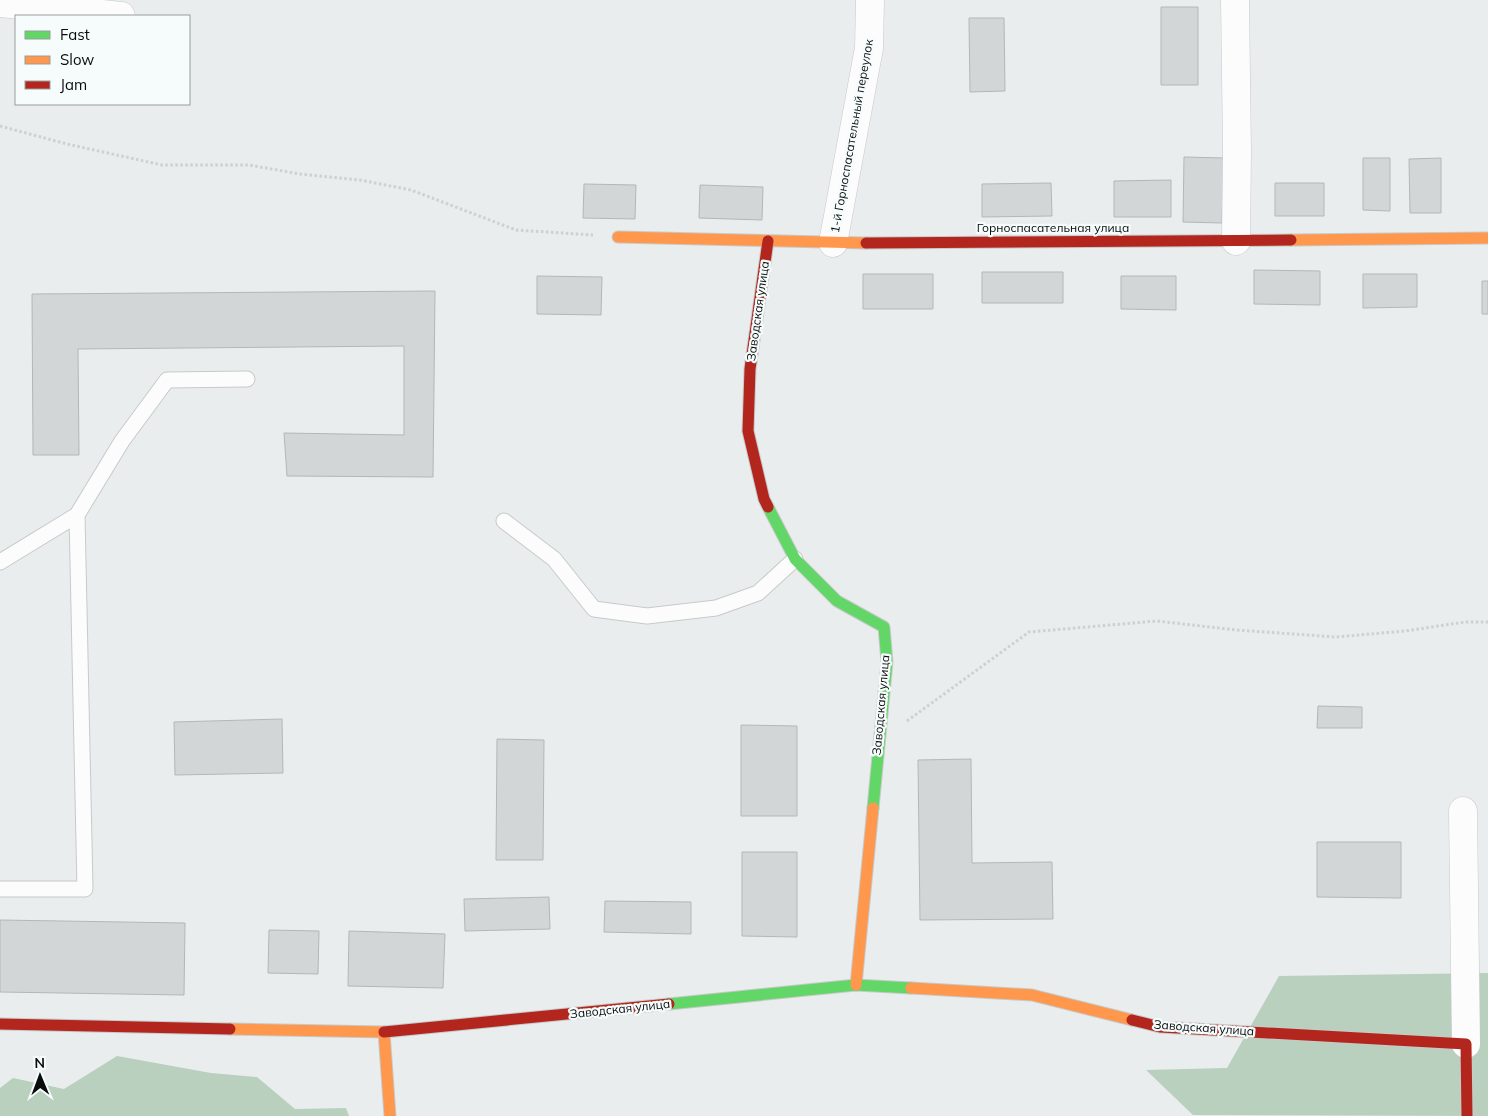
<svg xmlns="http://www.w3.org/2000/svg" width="1488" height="1116" viewBox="0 0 1488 1116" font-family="Mulish,sans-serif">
<rect width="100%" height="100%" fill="#e9eded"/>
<path fill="#b8d0bd" d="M1488,973V1116L1193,1115L1146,1070L1227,1068L1279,976Z
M117,1056L211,1073L257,1077L295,1109L346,1108L349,1116H0V1088L13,1078L64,1089Z"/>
<path fill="#d3d6d6" stroke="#b4b7b8" d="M1161,7H1198V85H1161Z
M969,18H1004L1005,91L970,92Z
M1184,157L1224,158L1222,223L1183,222Z
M1363,158H1390V211L1363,210Z
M1441,158V213H1410L1409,159Z
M1171,180V217H1114V181Z
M1051,183L1052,216L982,217V184Z
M1275,183H1324V216H1275Z
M584,184L636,185L635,219L583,218Z
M700,185L763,187L762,220L699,218Z
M1254,270L1320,271V305L1254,304Z
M982,272H1063V303H982Z
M863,274H933V309H863Z
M1363,274H1417V307L1363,308Z
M537,276L602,277L601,315L537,314Z
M1121,276H1176V310L1121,309Z
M1482,281H1488V314H1482Z
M435,291L433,477L287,476L284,433L404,435V346L78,349L79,455H33L32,294Z
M1318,706L1362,707V728H1317Z
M282,719L283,773L175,775L174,722Z
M741,725L797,726V816H741Z
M497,739L544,740L543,860H496Z
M971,759L972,863L1052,862L1053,919L920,920L918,760Z
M1317,842H1401V898L1317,897Z
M742,852H797V937L742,936Z
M549,897L550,929L465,931L464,899Z
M605,901L691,902V934L604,932Z
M0,920L185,923L184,995L0,992Z
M269,930L319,931L318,974L268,973Z
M349,931L445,934L443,988L348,986Z"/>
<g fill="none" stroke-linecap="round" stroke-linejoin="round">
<defs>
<path id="lane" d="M504,521L554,559L594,609L647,616L716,608L758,593L795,559
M0,562L77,515
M0,889H85L77,515L122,441L167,380L247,379"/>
<path id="street" d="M1235,0L1237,151L1236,241
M0,3L121,16
M833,243L869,48L870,0
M1463,811L1466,1044"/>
<path id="fast" d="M768,507L795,559L837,601L884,627L887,662L873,808
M669,1004L856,985L911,988"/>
<path id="slow" d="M618,237L866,243
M1291,240L1488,238
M856,985L873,808
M911,988L1032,995L1132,1020
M230,1029L384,1032L390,1116"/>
<path id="jam" d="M768,241L750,369L748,431L764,499L768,507
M866,243L1291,240
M1132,1020L1160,1027L1466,1044L1467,1116
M0,1024L230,1029
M384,1032L669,1004"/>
</defs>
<use href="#lane" stroke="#c7caca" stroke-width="17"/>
<use href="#street" stroke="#c7caca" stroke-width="29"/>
<use href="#fast" stroke="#c7caca" stroke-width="13"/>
<use href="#slow" stroke="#c7caca" stroke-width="13"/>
<use href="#jam" stroke="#c7caca" stroke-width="13"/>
<path stroke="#cfd0d0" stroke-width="3" stroke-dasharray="2.5 2.5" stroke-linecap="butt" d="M0,126L67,144L162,165H249L300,174L360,180L411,190L516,230L593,235
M907,721L1029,632L1157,621L1236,630L1336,637L1405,631L1465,622H1488"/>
<use href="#lane" stroke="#fcfcfc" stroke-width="15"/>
<use href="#street" stroke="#fcfcfc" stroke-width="28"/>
<use href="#fast" stroke="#63d668" stroke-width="11"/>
<use href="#slow" stroke="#ff974d" stroke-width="11"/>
<use href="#jam" stroke="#b3261e" stroke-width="11"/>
</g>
<g text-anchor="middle" stroke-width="4.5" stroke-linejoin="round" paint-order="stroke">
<g font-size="12" fill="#0a0c0c" stroke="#f6fcfc">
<text transform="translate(852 136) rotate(-80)" y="4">1-й Горноспасательный переулок</text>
<text x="1053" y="232">Горноспасательная улица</text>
<text transform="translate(758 311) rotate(-82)" y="4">Заводская улица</text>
<text transform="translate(881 705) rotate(-85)" y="4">Заводская улица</text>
<text transform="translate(620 1009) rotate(-6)" y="4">Заводская улица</text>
<text transform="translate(1204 1028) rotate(4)" y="4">Заводская улица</text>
</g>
</g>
<rect x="15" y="15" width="175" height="90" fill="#f6fcfc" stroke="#989c9c"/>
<rect x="25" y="31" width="25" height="8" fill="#63d668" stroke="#989c9c"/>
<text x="60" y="40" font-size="15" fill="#0a0c0c">Fast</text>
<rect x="25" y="56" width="25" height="8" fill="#ff974d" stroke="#989c9c"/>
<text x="60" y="65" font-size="15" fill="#0a0c0c">Slow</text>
<rect x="25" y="81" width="25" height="8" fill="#b3261e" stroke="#989c9c"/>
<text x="60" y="90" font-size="15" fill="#0a0c0c">Jam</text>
<g transform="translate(40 1076) rotate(359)" stroke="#f6fcfc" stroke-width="4" paint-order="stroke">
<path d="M0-4L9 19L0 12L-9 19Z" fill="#0a0c0c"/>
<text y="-8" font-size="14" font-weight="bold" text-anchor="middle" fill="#0a0c0c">N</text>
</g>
</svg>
